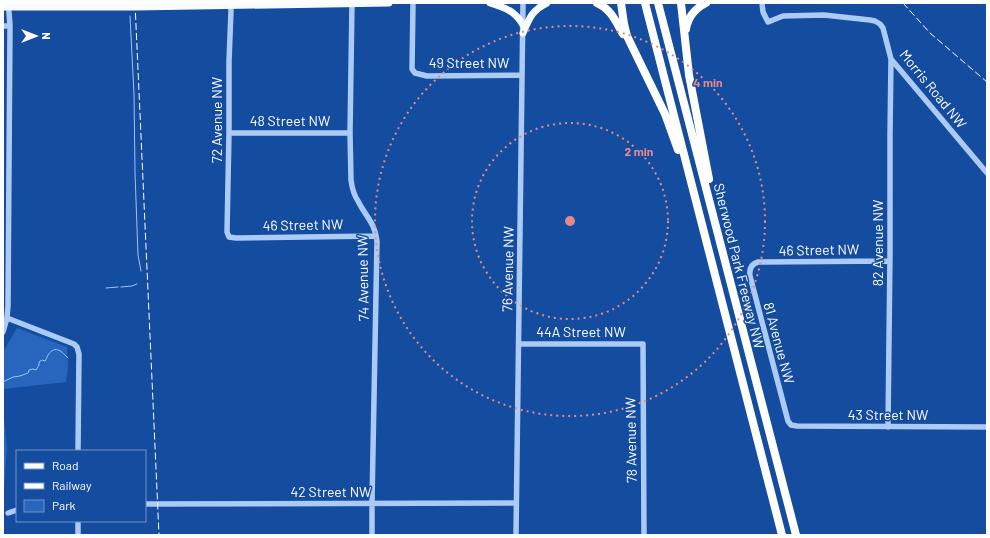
<svg xmlns="http://www.w3.org/2000/svg" width="990" height="538" viewBox="0 0 990 538" font-family="Barlow,sans-serif">
<rect width="100%" height="100%" fill="#144c9f"/>
<path fill="#2766bc" d="M17,328L67,347L68,367L66,382L4,389V418L7,447L4,490L3,489V352Z"/>
<g fill="none" stroke-linecap="round" stroke-linejoin="round">
<path stroke="#9ec4f7" stroke-width="1" d="M130,16L134,94L135,173L138,255L141,271
M121,287L132,286L137,284
M106,288L118,287
M3,382L13,377L20,376L28,373L29,370L33,369L36,370L39,365V362L42,360L45,361C46,360 47,357 48,355C56,344 62,352 68,358"/>
<path stroke="#abcaf4" stroke-width="5.5" d="M230,3L231,11L229,61V133L227,232L229,237L236,238L376,236
M352,3L350,133L351,180C352,188 354,195 358,201C366,217 375,223 377,241L372,503V535
M413,3L412,69L415,73L427,76L522,75
M762,3L763,12L768,22L783,16L824,15L870,20L875,21L880,24L883,28L891,59L987,173
M3,26H10
M229,133H350
M890,261L758,262C751,264 749,269 750,276L788,421L791,425L797,426L987,427
M7,318L74,344L77,347L79,354L78,451
M3,332L7,318L8,306L10,26L9,12L7,3
M519,344H643L644,535
M888,427L890,254V135L891,59
M145,504L516,503
M8,513L17,510
M78,535V521
M516,535L523,3"/>
<path stroke="#f8fbff" stroke-width="7" d="M490,3C506,8 515,11 523,25
M3,7H135L389,3
M523,33C529,19 532,10 547,3"/>
<path stroke="#fff" stroke-width="8" d="M597,3C611,9 616,22 623,34
M621,3L624,24L627,36L665,114L678,150
M645,3L782,535
M658,3L796,535
M681,3L689,75L709,179
M686,29C688,17 696,8 706,3"/>
<path stroke="#fff" stroke-width="1" stroke-dasharray="7 3" stroke-linecap="butt" d="M135,3L159,535
M903,3L930,33L987,82"/>
</g>
<g fill="none" stroke="#e88989" stroke-width="2" stroke-dasharray="2 4">
<circle cx="570" cy="221" r="98"/>
<circle cx="570" cy="221" r="195"/>
</g>
<g text-anchor="middle" stroke-width="3" stroke-linejoin="round" paint-order="stroke">
<g font-size="14" fill="#fff" stroke="#144c9f">
<text x="469" y="68">49 Street NW</text>
<text transform="translate(933 89) rotate(51)" y="5">Morris Road NW</text>
<text transform="translate(217 120) rotate(-90)" y="5">72 Avenue NW</text>
<text x="290" y="126">48 Street NW</text>
<text transform="translate(303 225) rotate(-1)" y="5">46 Street NW</text>
<text transform="translate(878 243) rotate(-90)" y="5">82 Avenue NW</text>
<text transform="translate(819 250) rotate(-1)" y="5">46 Street NW</text>
<text transform="translate(739 266) rotate(76)" y="5">Sherwood Park Freeway NW</text>
<text transform="translate(508 269) rotate(-89)" y="5">76 Avenue NW</text>
<text transform="translate(363 278) rotate(-91)" y="5">74 Avenue NW</text>
<text x="581" y="337">44A Street NW</text>
<text transform="translate(779 343) rotate(75)" y="5">81 Avenue NW</text>
<text x="888" y="420">43 Street NW</text>
<text transform="translate(631 440) rotate(-91)" y="5">78 Avenue NW</text>
<text x="331" y="497">42 Street NW</text>
</g>
</g>
<circle cx="570" cy="221" r="6" fill="#e88989" stroke="#144c9f" stroke-width="2"/>
<g font-size="12" text-anchor="middle" font-weight="bold" fill="#e88989" stroke="#144c9f" stroke-width="3" stroke-linejoin="round" paint-order="stroke">
<text x="708" y="87">4 min</text>
<text x="639" y="156">2 min</text>
</g>
<rect width="990" height="538" fill="none" stroke="#ffffff" stroke-width="8"/>
<rect x="16" y="450" width="130" height="72" fill="#144c9f" stroke="#7294c5"/>
<rect x="24" y="463" width="20" height="6" fill="#f8fbff" stroke="#7294c5"/>
<text x="52" y="470" font-size="12" fill="#ffffff">Road</text>
<rect x="24" y="483" width="20" height="6" fill="#ffffff" stroke="#7294c5"/>
<text x="52" y="490" font-size="12" fill="#ffffff">Railway</text>
<rect x="24" y="500" width="20" height="12" fill="#2766bc" stroke="#7294c5"/>
<text x="52" y="510" font-size="12" fill="#ffffff">Park</text>
<g transform="translate(36 36) rotate(90)" stroke="#144c9f" stroke-width="3" paint-order="stroke">
<path d="M0-3L7 15L0 10L-7 15Z" fill="#ffffff"/>
<text y="-6" font-size="11" font-weight="bold" text-anchor="middle" fill="#ffffff">N</text>
</g>
</svg>
